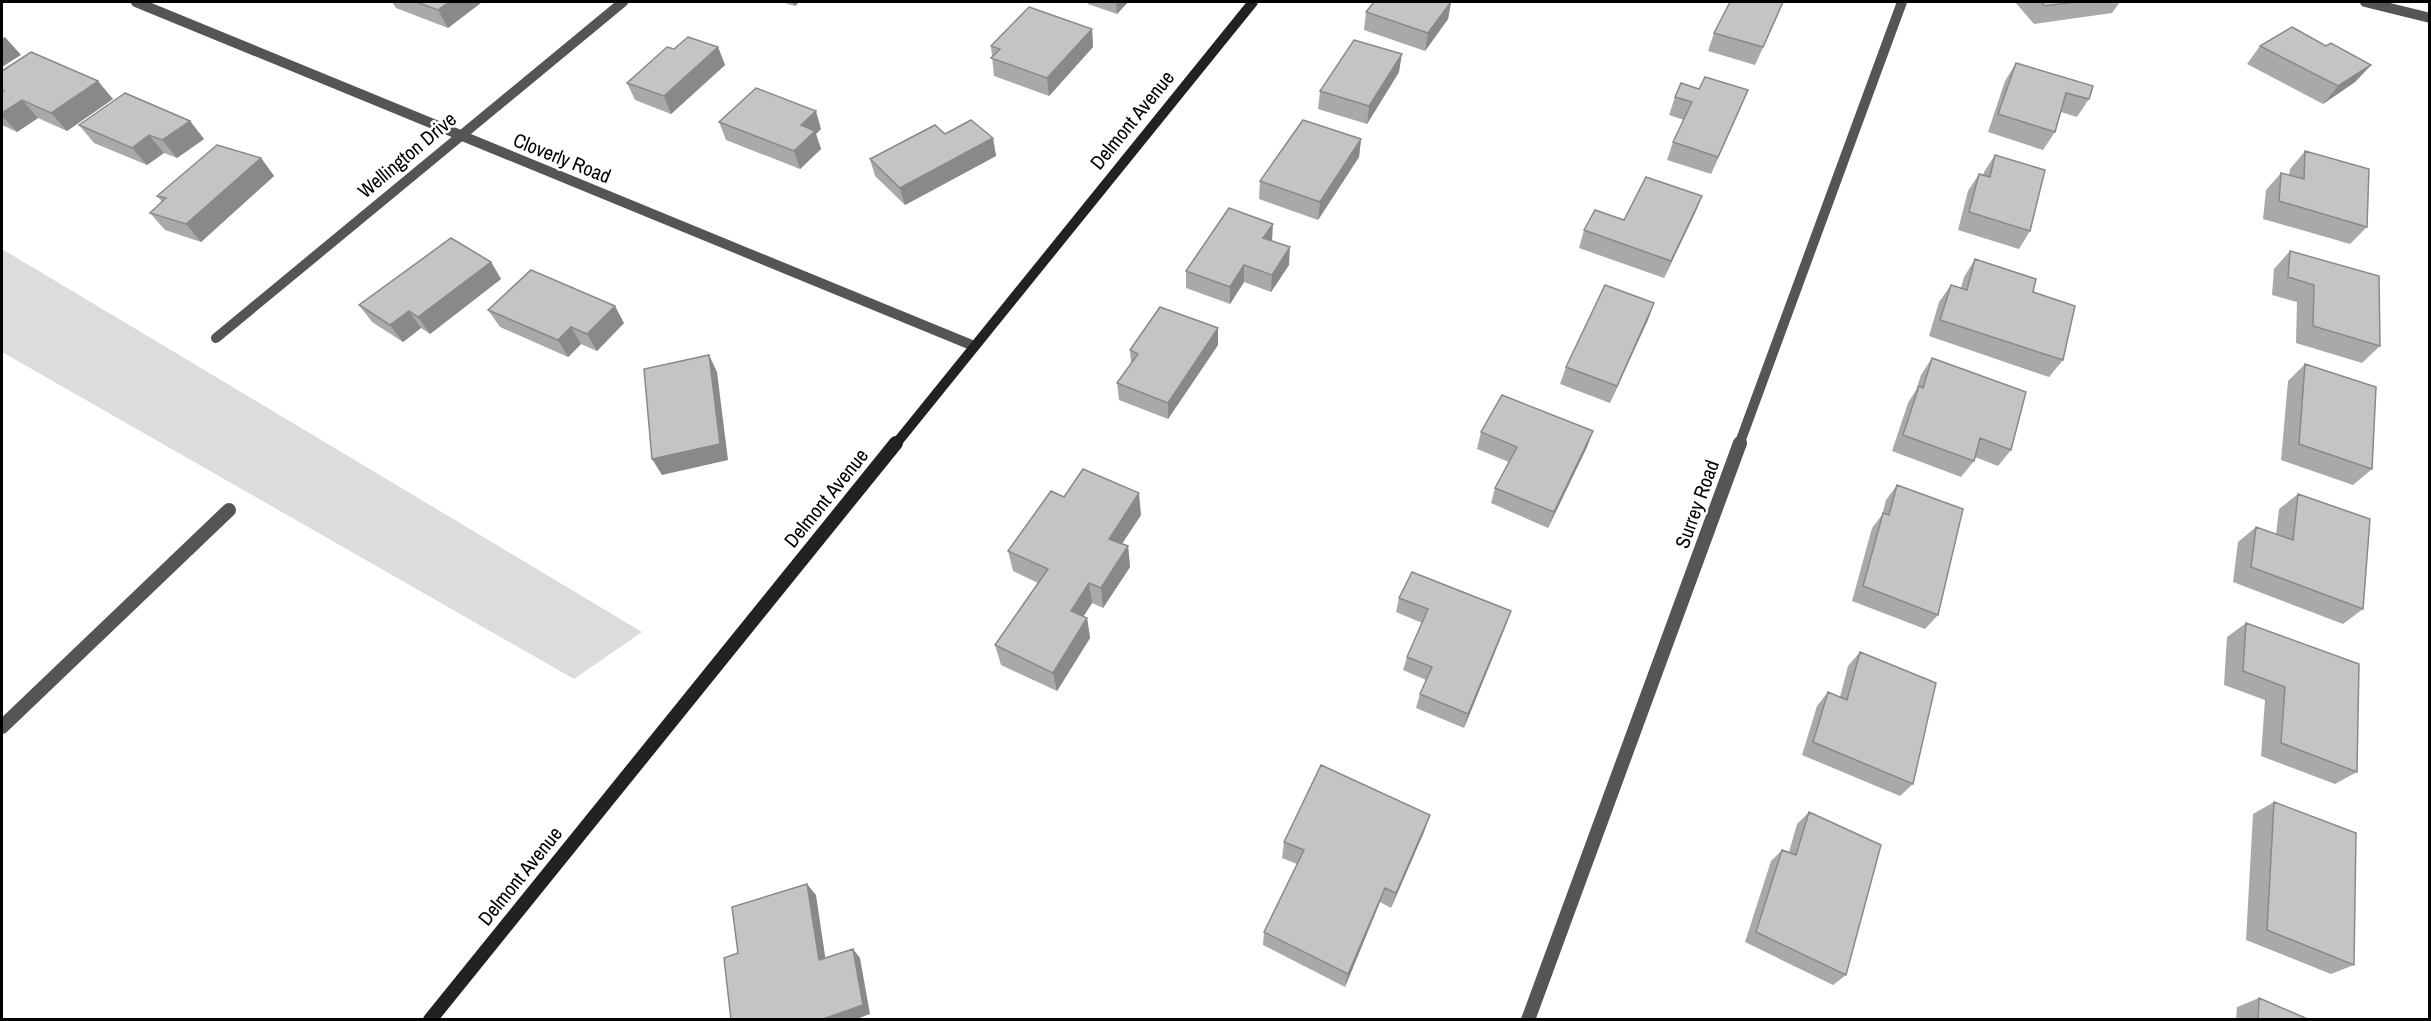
<svg xmlns="http://www.w3.org/2000/svg" width="2431" height="1021" viewBox="0 0 2431 1021" font-family="'Archivo Narrow',sans-serif">
<rect width="100%" height="100%" fill="#fff"/>
<path fill="#dcdcdc" d="M2,249L642,632L574,679L2,352Z"/>
<g fill="none" stroke-linecap="round" stroke-linejoin="round">
<path stroke="#555" stroke-width="14" d="M2,727L229,510"/>
<path stroke="#555" stroke-width="10" d="M136,2L974,346
M2365,2L2430,18
M216,338L623,2
M1739,445L1902,2"/>
<path stroke="#555" stroke-width="14" d="M1528,1020L1740,443"/>
<path stroke="#222" stroke-width="10" d="M895,445L1253,2"/>
<path stroke="#222" stroke-width="14" d="M430,1020L896,443"/>
</g>
<path fill="#a9a9a9" d="M392,2H482L448,28L396,8Z
M782,2H799L795,6Z
M1087,2H1128L1117,14L1088,4Z
M1451,2L1448,19L1425,51L1364,30L1366,12Z
M1783,2L1755,65L1708,51L1714,33Z
M2015,2H2120L2112,13L2034,24Z
M1092,29L1093,47L1049,96L994,76L991,46Z
M2260,46H2326L2371,65L2355,82L2323,104L2247,64Z
M718,47L725,65L671,114L635,100L627,83L674,49Z
M2016,63L2089,99L2077,117L2061,112L2055,132L2043,150L1988,132L2005,81Z
M2,71L113,99L67,131L38,118L17,132L2,125Z
M1399,72L1367,124L1318,109L1320,91Z
M1699,89L1748,90L1711,174L1667,160L1673,142L1684,120L1669,115L1675,97Z
M190,121L204,139L177,158L164,153L147,165L94,143L79,125Z
M719,122L821,129L816,134L821,149L800,169L726,140Z
M945,134L993,138L996,156L905,205L875,176L870,159Z
M1361,139L1359,157L1318,220L1259,199L1260,181Z
M2305,151L2367,227L2350,244L2263,219L2266,190L2281,173L2289,175L2290,169Z
M1995,155L2030,231L2019,249L1958,230L1968,191L1979,174L1983,175L1984,172Z
M261,158L274,176L201,242L165,230L150,213L162,202L157,196Z
M1702,196L1695,213L1664,278L1579,248L1584,230L1624,220Z
M1272,241L1289,265L1271,292L1244,282L1230,304L1186,288V271Z
M2290,251L2380,346L2362,363L2296,343L2297,302L2272,295L2274,269Z
M1975,259L2063,360L2049,377L1929,336L1939,302L1951,285L1961,288L1964,277Z
M491,262L501,279L430,334L421,328L403,342L372,322L359,305Z
M1654,303L1610,403L1560,384L1566,367Z
M488,310L624,323L597,351L581,344L568,357L500,327Z
M1218,345L1168,419L1119,400L1117,383L1131,364L1130,350Z
M1932,358L2011,450L1998,466L1975,457L1974,461L1961,477L1892,451L1908,403L1916,390L1921,375Z
M2305,364L2372,469L2353,485L2281,460L2288,381Z
M1593,431L1587,447L1548,528L1491,503L1495,488L1509,462L1477,449L1481,432Z
M1897,485L1938,615L1925,629L1852,601L1872,528L1882,515L1886,500Z
M2298,494L2363,609L2343,624L2233,582L2238,542L2256,527L2276,534L2279,509Z
M1064,497L1141,515L1122,544L1128,546L1130,567L1103,608L1092,603L1083,617L1087,618L1090,638L1057,691L1001,665L995,645L1038,583L1013,571L1008,551Z
M1399,598L1506,625L1464,728L1416,708L1420,694L1426,680L1403,670L1407,657L1422,623L1396,612Z
M2246,623L2357,772L2335,784L2261,756L2265,700L2224,685L2227,637Z
M1860,652L1913,784L1900,796L1802,755L1817,706L1828,692L1840,697L1848,666Z
M2274,802L2354,965L2331,974L2246,940L2253,814Z
M1809,812L1846,975L1833,985L1745,942L1771,861L1782,850L1789,852L1797,824Z
M1430,815L1424,832L1391,908L1380,902L1345,987L1263,945L1264,932L1297,864L1282,858L1284,842Z
M2259,998L2310,1020H2236L2237,1007Z"/>
<path fill="#898989" d="M449,2H482L448,28L438,10Z
M794,2H799L795,6Z
M1116,2H1128L1117,14Z
M1451,2L1448,19L1425,51L1428,33Z
M1783,2L1777,17L1755,65Z
M1092,29L1093,47L1049,96L1047,78Z
M5,37L21,55L2,67V39Z
M718,47L725,65L671,114L664,96Z
M1402,54L1399,72L1367,124L1369,106Z
M2371,65L2355,82L2323,104L2338,86Z
M98,81L113,99L67,131L51,113Z
M1748,90L1741,107L1711,174L1718,157Z
M22,100L38,118L17,132L2,116V113Z
M816,111L821,129L816,134L821,149L800,169L794,151L801,125Z
M190,121L204,139L177,158L162,140Z
M149,135L164,153L147,165L132,148Z
M993,138L996,156L905,205L900,188Z
M1361,139L1359,157L1318,220L1320,202Z
M261,158L274,176L201,242L186,224Z
M1702,196L1695,213L1664,278L1671,261Z
M1273,224L1272,241L1263,238Z
M1290,247L1289,265L1271,292L1272,275Z
M491,262L501,279L430,334L418,317Z
M1244,265V282L1230,304V287Z
M1654,303L1648,320L1610,403L1617,386Z
M615,306L624,323L597,351L587,334Z
M409,311L421,328L403,342L390,325Z
M571,327L581,344L568,357L558,340Z
M1218,328V345L1168,419V403Z
M709,355L717,372L728,460L662,475L652,459Z
M1593,431L1587,447L1548,528L1554,512Z
M1139,493L1141,515L1111,560L1109,539Z
M1128,546L1130,567L1103,608L1101,588Z
M1089,583L1092,603L1074,631L1071,611Z
M1511,611L1506,625L1464,728L1468,714Z
M1087,618L1090,638L1057,691L1053,673Z
M1430,815L1424,832L1391,908L1396,893Z
M807,884L816,895L827,969L819,960Z
M1385,888L1380,902L1345,987L1348,974Z
M853,949L860,958L870,1014L854,1020H820Z"/>
<path fill="#c4c4c4" stroke="#898989" stroke-width="1.5" d="M416,2H449L438,10Z
M1374,2H1451L1428,33L1366,12Z
M1730,2H1783L1763,47L1714,33Z
M2041,2H2075L2045,6Z
M1029,7L1092,29L1047,78L991,58L1000,49L991,46Z
M2292,27L2326,46L2331,43L2371,65L2338,86L2260,46Z
M688,37L718,47L664,96L627,83L667,47L674,49Z
M1354,40L1402,54L1369,106L1320,91Z
M31,52L98,81L51,113L22,100L2,113V92L4,91L2,89V71Z
M2016,63L2093,86L2089,99L2066,93L2055,132L1998,114Z
M1705,77L1748,90L1718,157L1673,142L1692,102L1675,97L1681,83L1699,89Z
M756,88L816,111L801,125L815,131L794,151L719,122Z
M125,93L190,121L162,140L149,135L132,148L79,125Z
M971,120L993,138L900,188L870,159L935,125L945,134Z
M1303,120L1361,139L1320,202L1260,181Z
M217,145L261,158L186,224L150,213L166,198L157,196Z
M2305,151L2369,169L2367,227L2279,201L2281,173L2304,179Z
M1995,155L2045,170L2030,231L1969,212L1979,174L1990,177Z
M1646,177L1702,196L1671,261L1584,230L1595,210L1624,220Z
M1229,208L1273,224L1263,238L1290,247L1272,275L1244,265L1230,287L1186,271Z
M451,238L491,262L418,317L409,311L390,325L359,305Z
M2290,251L2379,276L2380,346L2313,326L2314,285L2288,277Z
M1975,259L2036,279L2033,292L2075,306L2063,360L1940,320L1951,285L1967,290Z
M531,270L615,306L587,334L571,327L558,340L488,310Z
M1605,285L1654,303L1617,386L1566,367Z
M1160,307L1218,328L1168,403L1117,383L1138,354L1130,350Z
M709,355L720,444L652,459L644,369Z
M1932,358L2026,392L2011,450L1980,438L1974,461L1903,435L1919,386L1923,388Z
M2305,364L2376,387L2372,469L2299,444Z
M1502,395L1593,431L1554,512L1495,488L1517,447L1481,432Z
M1083,469L1139,493L1109,539L1128,546L1101,588L1089,583L1071,611L1087,618L1053,673L995,645L1048,569L1008,551L1051,491L1064,497Z
M1897,485L1963,509L1938,615L1863,586L1883,513L1889,515Z
M2298,494L2370,519L2363,609L2251,567L2256,527L2293,540Z
M1412,572L1511,611L1468,714L1420,694L1432,667L1407,657L1428,609L1399,598Z
M2246,623L2359,664L2357,772L2281,743L2285,687L2243,671Z
M1860,652L1936,683L1913,784L1813,742L1828,692L1847,700Z
M1321,765L1430,815L1396,893L1385,888L1348,974L1264,932L1304,850L1284,842Z
M2274,802L2356,833L2354,965L2267,930Z
M1809,812L1881,845L1846,975L1756,932L1782,850L1796,855Z
M807,884L819,960L853,949L863,1005L820,1020H731L724,958L738,953L732,907Z
M2259,998L2310,1020H2258Z"/>
<g text-anchor="middle" stroke-width="5" stroke-linejoin="round" paint-order="stroke">
<g font-size="20" fill="#000" stroke="#fff">
<text transform="translate(1132 120) rotate(-51)" y="7">Delmont Avenue</text>
<text transform="translate(407 155) rotate(-40)" y="7">Wellington Drive</text>
<text transform="translate(562 158) rotate(22)" y="7">Cloverly Road</text>
<text transform="translate(826 498) rotate(-51)" y="7">Delmont Avenue</text>
<text transform="translate(1697 504) rotate(-70)" y="7">Surrey Road</text>
<text transform="translate(520 876) rotate(-51)" y="7">Delmont Avenue</text>
</g>
</g>
<rect width="2431" height="1021" fill="none" stroke="#000000" stroke-width="6"/>
</svg>
